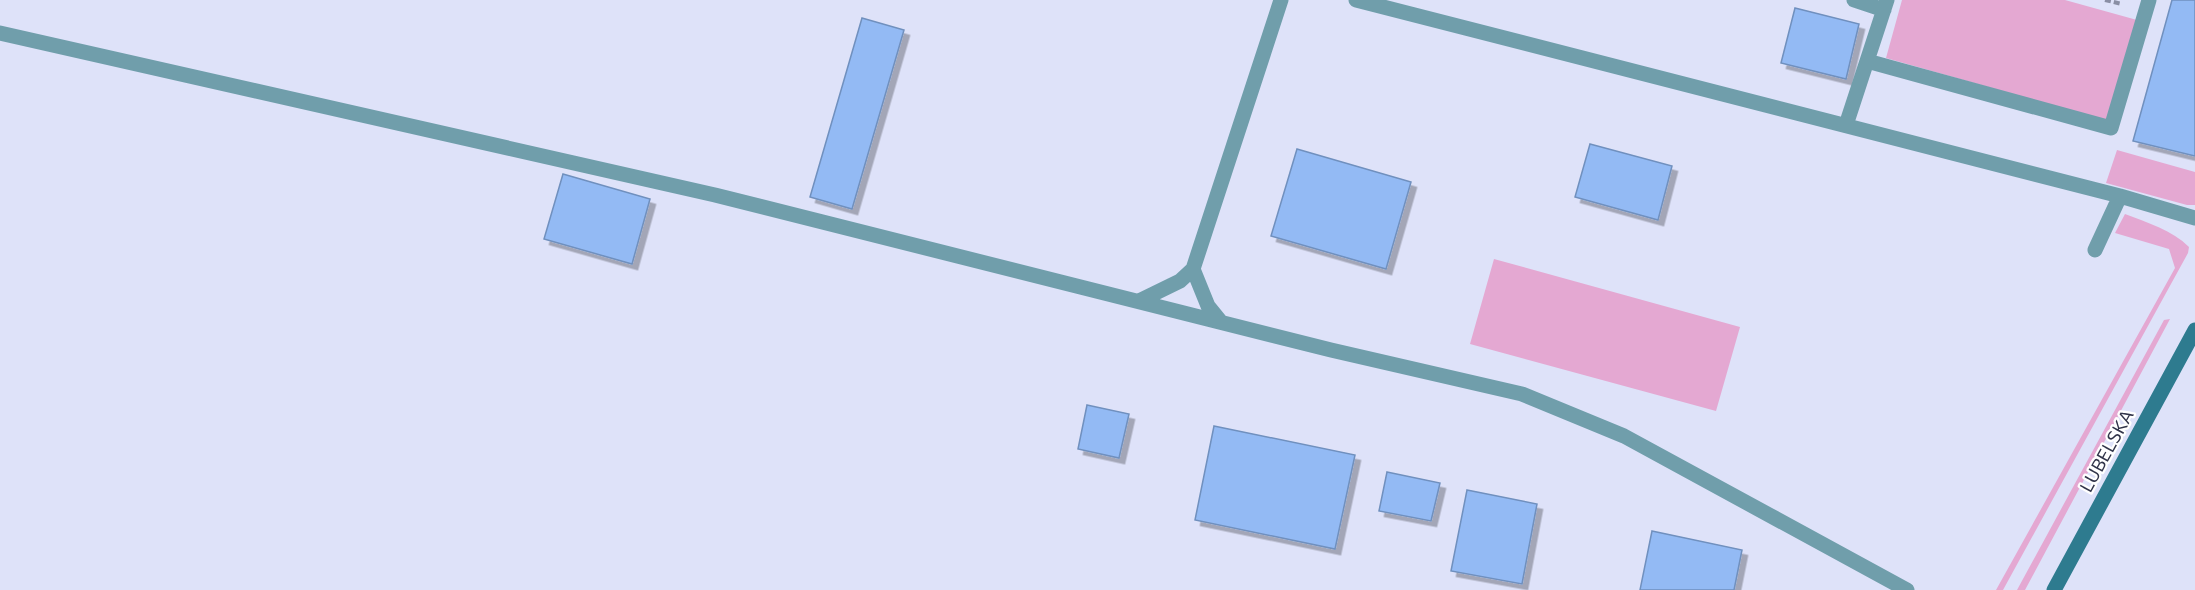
<svg xmlns="http://www.w3.org/2000/svg" width="2195" height="590" viewBox="0 0 2195 590" font-family="Commissioner,sans-serif">
<defs>
<filter id="shadow"><feDropShadow dx="5.5" dy="5.5" stdDeviation="0" flood-color="#0004"/></filter>
</defs>
<rect width="100%" height="100%" fill="#dee2f9"/>
<path fill="#e4a8d2" d="M1902,0H2065L2137,20L2108,121L1886,58Z
M2117,150L2195,172V205H2187L2106,183Z
M2125,214C2148,223 2172,230 2189,247L2188,253L2003,590H1996L2175,268L2169,249L2115,233Z
M1494,259L1740,327L1716,411L1470,344Z
M2170,319L2025,590H2017L2164,320Z"/>
<path fill="#93baf4" stroke="#7090be" stroke-width="1.5" filter="url(#shadow)" d="M2172,0H2195V156L2133,141Z
M1795,8L1859,24L1846,79L1781,63Z
M862,18L904,30L852,209L810,197Z
M1590,144L1672,166L1658,220L1575,197Z
M1297,149L1411,182L1386,269L1271,236Z
M563,174L650,199L632,264L544,239Z
M1087,405L1129,414L1119,458L1078,449Z
M1214,426L1355,455L1335,549L1195,520Z
M1387,472L1440,483L1431,521L1379,511Z
M1467,490L1537,504L1522,584L1451,571Z
M1652,531L1742,550L1734,590H1640Z"/>
<g fill="none" stroke-linecap="round" stroke-linejoin="round">
<path stroke="#8a8ea4" stroke-width="4" stroke-dasharray="6 3" stroke-linecap="butt" d="M2105,0L2122,4"/>
<path stroke="#709eab" stroke-width="15" d="M1356,0L2120,196L2195,218
M1854,0L1884,10
M0,33L715,195L1331,350L1522,394L1624,436L1907,590
M1867,61L2111,128L2149,0
M1846,125L1887,0
M2095,250L2120,196
M1193,269L1208,306L1221,322
M1139,301L1180,281L1193,269L1281,0"/>
<path stroke="#2e7b8f" stroke-width="15" d="M2054,590L2195,330"/>
</g>
<g text-anchor="middle" stroke-width="4.5" stroke-linejoin="round" paint-order="stroke">
<g font-size="18" fill="#31344a" stroke="#fff">
<text transform="translate(2107 451) rotate(-61)" y="6">LUBELSKA</text>
</g>
</g>
</svg>
